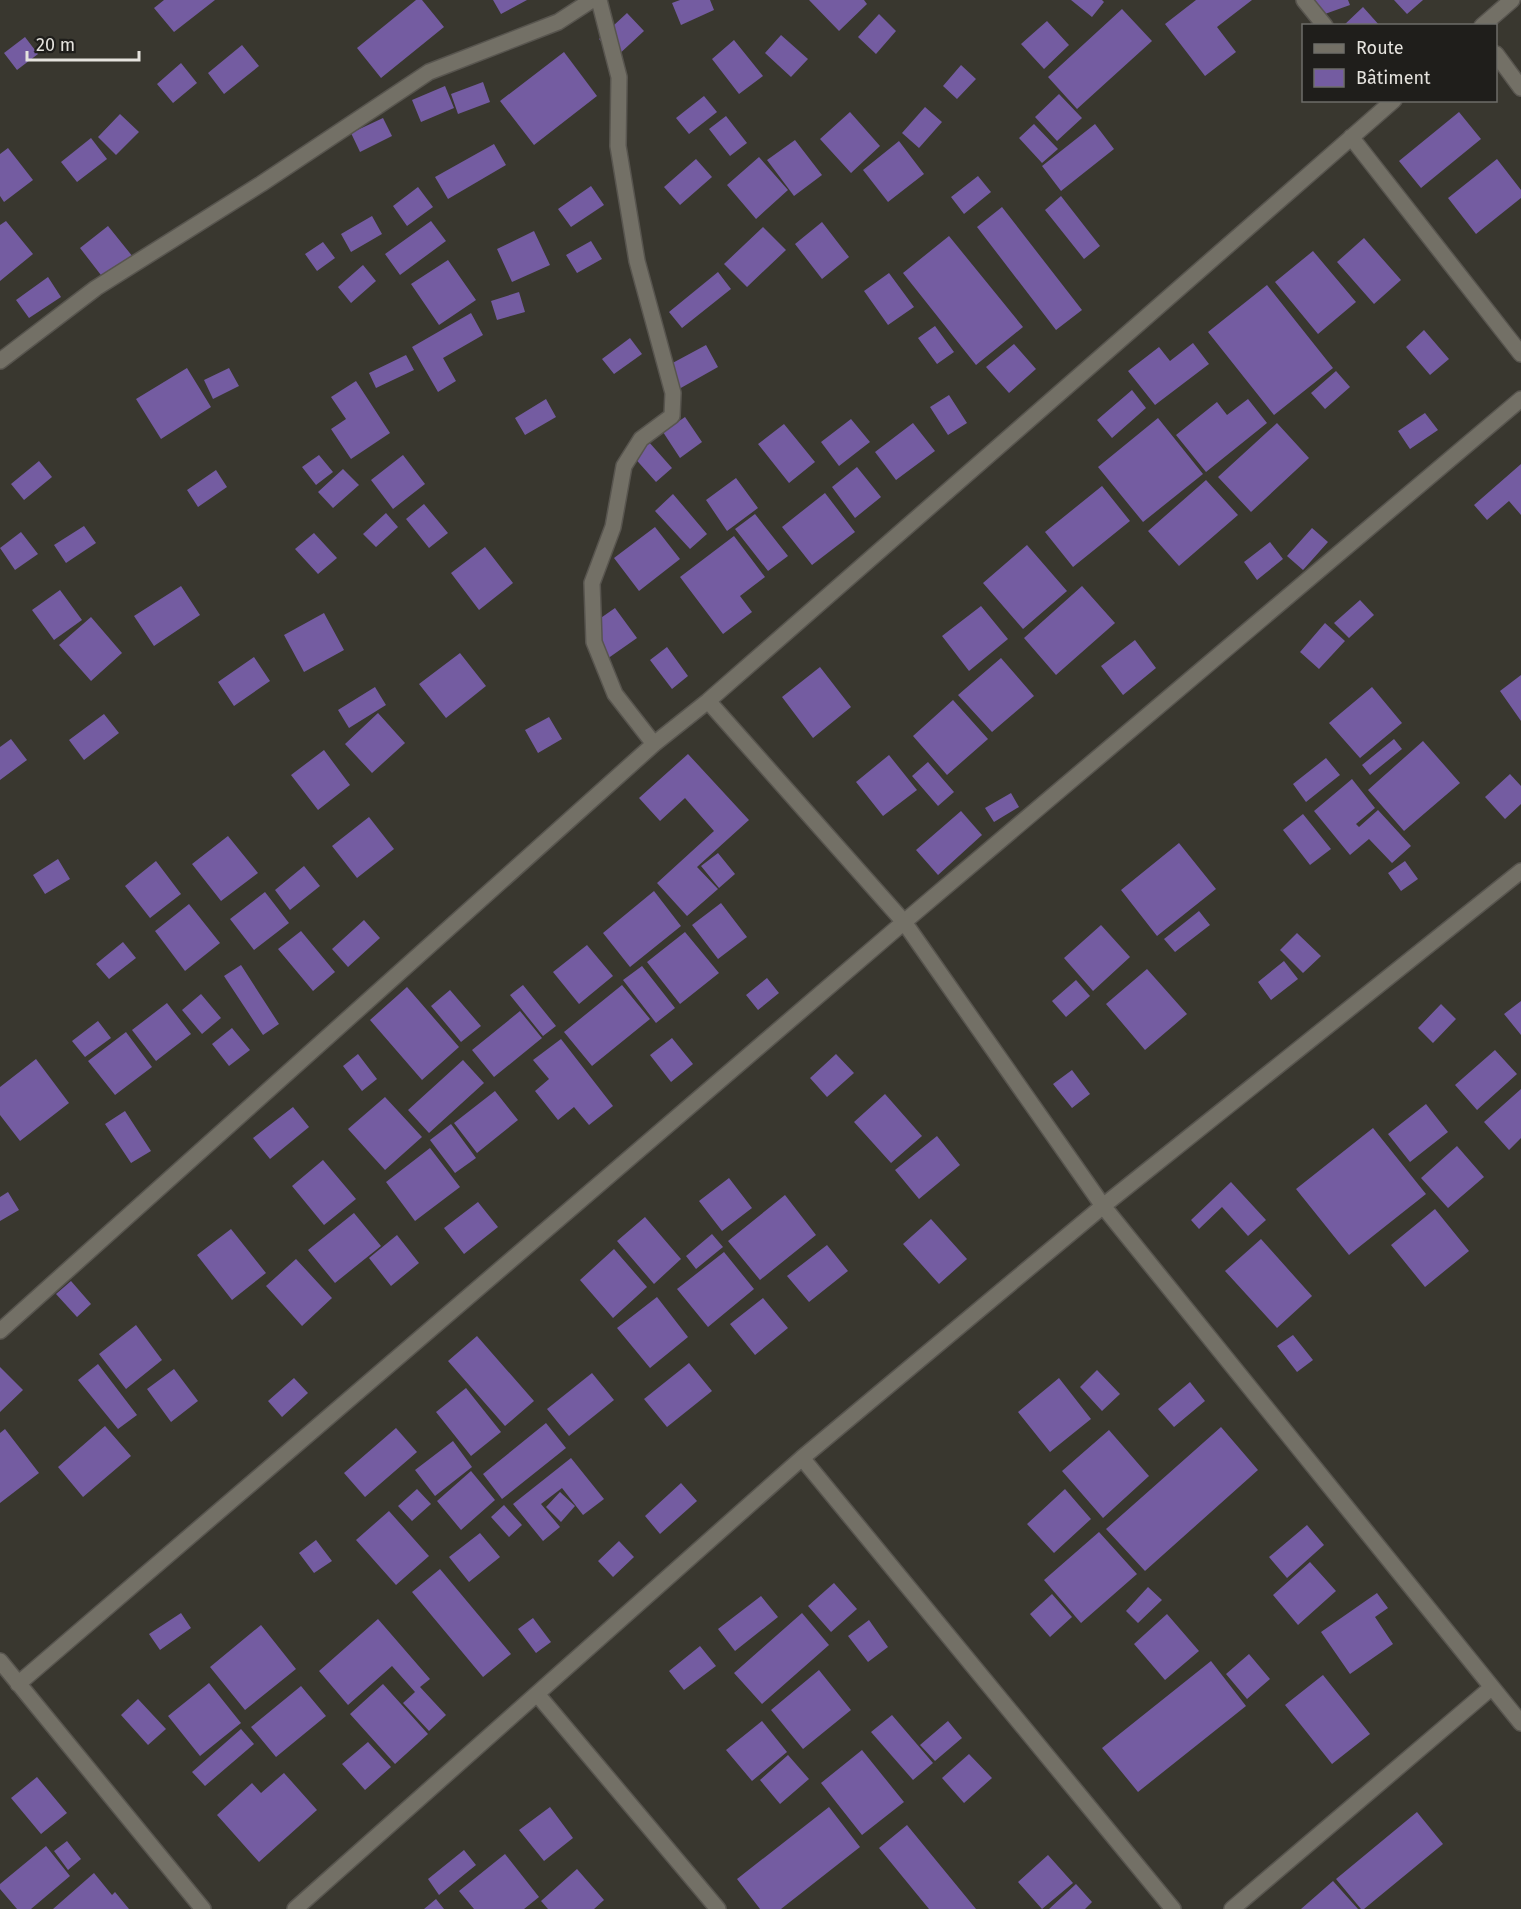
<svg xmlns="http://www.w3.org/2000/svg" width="1521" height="1909" viewBox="0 0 1521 1909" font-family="'Fira Sans',sans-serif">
<rect width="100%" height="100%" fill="#39372f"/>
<path fill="#745ca1" d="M164,0H215L174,32L154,8Z
M416,0H422L444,27L381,78L357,48Z
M493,0H527L501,14Z
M680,0H710L714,10L681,25L672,3Z
M809,0H864L867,4L839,31Z
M1071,0H1102L1104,2L1092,17Z
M1196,0H1252L1217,27L1236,52L1205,76L1165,24Z
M1304,0H1348L1350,5L1311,19Z
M1394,0H1423L1407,14Z
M1363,7L1380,26H1343Z
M1122,9L1152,41L1077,109L1048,77Z
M627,13L644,31L616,57L599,39Z
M879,14L896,31L876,54L858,37Z
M1047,21L1069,45L1044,69L1021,44Z
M781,35L808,59L791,77L765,53Z
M25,37L38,54L17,70L4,53Z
M734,40L763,76L739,94L712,59Z
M242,45L259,66L224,94L208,73Z
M564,52L597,96L534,145L500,101Z
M181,63L197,83L173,103L157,84Z
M961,65L976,79L957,99L943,86Z
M483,82L490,102L458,114L451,94Z
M445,86L454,108L421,122L412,100Z
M1059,94L1082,118L1057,141L1035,117Z
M704,96L717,112L689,134L676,118Z
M925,107L942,122L919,148L902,133Z
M850,112L880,146L851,173L820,139Z
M1459,112L1481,139L1421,188L1399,161Z
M120,114L139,132L116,155L98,137Z
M726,116L747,143L730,156L709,129Z
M383,118L392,136L360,152L351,133Z
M1034,124L1058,149L1042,163L1019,138Z
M1095,124L1114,149L1061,191L1042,166Z
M91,138L107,159L77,182L61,162Z
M795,140L822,175L794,196L767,160Z
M899,141L924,174L888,202L863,170Z
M494,144L506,165L448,199L435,177Z
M8,148L33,180L4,202L0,196V154Z
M759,157L788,190L756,219L727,185Z
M696,159L712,177L680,205L664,187Z
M1497,159L1521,190V198L1476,234L1448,198Z
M978,176L991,192L964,214L951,197Z
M591,186L604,205L571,227L558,209Z
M418,187L433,207L407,226L393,206Z
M1061,196L1100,246L1084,259L1045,210Z
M1002,207L1082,310L1056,330L977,227Z
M372,216L382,234L351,252L341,234Z
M6,221L33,254L0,281V225Z
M431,221L446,241L400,275L385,254Z
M822,222L849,257L822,279L795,244Z
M108,226L133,257L104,279L80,248Z
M763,227L786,250L747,287L724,264Z
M534,231L550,265L512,282L497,249Z
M949,236L1023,327L976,365L903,273Z
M1364,238L1401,280L1374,304L1337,262Z
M591,241L602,259L577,273L566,255Z
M323,242L335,258L317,271L305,254Z
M1313,251L1356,302L1318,334L1275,282Z
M448,260L476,300L439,325L411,284Z
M363,265L376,281L351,303L338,287Z
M718,272L731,289L682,328L669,312Z
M889,273L914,307L888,325L864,291Z
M48,277L61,297L29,318L16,300Z
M1267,285L1333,368L1274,415L1208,332Z
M519,292L525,312L497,320L491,301Z
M471,313L483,335L443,358L456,381L438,392L412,347Z
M935,326L954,352L937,364L918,338Z
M1424,330L1449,359L1430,375L1406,347Z
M630,338L642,354L614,374L602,359Z
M1193,343L1209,364L1155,405L1128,371L1159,347L1170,361Z
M1014,344L1036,369L1009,393L986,367Z
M706,345L718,367L679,389L667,366Z
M406,355L414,370L376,388L369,373Z
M187,368L211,407L161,439L136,399Z
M229,368L239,386L213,399L204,380Z
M1336,371L1350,387L1325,409L1311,393Z
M356,381L390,433L351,459L331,429L346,419L331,397Z
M1132,390L1146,408L1112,438L1097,420Z
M949,395L967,423L948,435L930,407Z
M546,399L556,417L525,435L515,418Z
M1248,399L1267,423L1206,472L1176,435L1217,402L1227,415Z
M1425,413L1438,430L1410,449L1398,431Z
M685,417L702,442L680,458L663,432Z
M1158,418L1203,474L1143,522L1098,467Z
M851,419L870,442L839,466L821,442Z
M913,423L935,451L896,480L875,452Z
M1277,423L1309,458L1251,512L1218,477Z
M784,424L815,462L789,483L758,444Z
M648,441L672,468L656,482L632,455Z
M319,455L333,472L316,485L302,467Z
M403,455L425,484L393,509L371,480Z
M39,461L52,477L24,500L11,484Z
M1521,464V515L1509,501L1487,520L1474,505Z
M857,467L881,497L855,518L832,487Z
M343,469L359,485L333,508L318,492Z
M216,470L227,487L198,507L187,490Z
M736,478L758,508L727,531L706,500Z
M1206,480L1238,515L1179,566L1148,531Z
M1102,486L1130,521L1073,567L1045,532Z
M825,493L855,532L812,565L782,527Z
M673,494L707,534L690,549L655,511Z
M424,504L448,533L429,548L406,519Z
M386,513L398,527L376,547L363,534Z
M755,514L788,556L768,571L735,529Z
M84,526L96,543L66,563L54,545Z
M655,527L680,559L639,591L614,558Z
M1312,528L1328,542L1303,570L1287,556Z
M21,532L38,554L15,570L0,548Z
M314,533L337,558L318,574L295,549Z
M734,536L765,577L740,596L752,612L723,634L680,577Z
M1270,542L1283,559L1257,580L1244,562Z
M1027,545L1067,591L1023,629L983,583Z
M485,547L513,583L479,610L451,573Z
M181,586L200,615L154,646L134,616Z
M1082,586L1115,623L1056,675L1024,638Z
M60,590L82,620L54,640L32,610Z
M1360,600L1374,615L1349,638L1334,623Z
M981,606L1008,639L969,671L942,636Z
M615,608L637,638L607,659L585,629Z
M324,613L344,650L304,672L284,635Z
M91,617L122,653L91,681L59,645Z
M1325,623L1345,641L1319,669L1300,652Z
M1135,640L1156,668L1123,695L1101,666Z
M667,647L688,676L672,689L650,660Z
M460,653L486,686L446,718L419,684Z
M254,657L270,681L234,706L218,682Z
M1001,658L1034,696L992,732L958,695Z
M820,667L851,707L813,738L782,697Z
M1521,675V721L1500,691Z
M375,687L386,705L349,728L338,710Z
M1372,687L1402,723L1360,758L1329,723Z
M953,700L988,739L947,775L913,736Z
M378,713L405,743L372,773L345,744Z
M104,714L119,733L84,760L69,740Z
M549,717L562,739L538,753L525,730Z
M11,739L27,760L0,780V747Z
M1394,739L1402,749L1370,775L1362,765Z
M1423,741L1460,783L1404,831L1368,790Z
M324,750L350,785L318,810L291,775Z
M688,754L749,820L697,867L718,889L687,916L657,883L714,831L685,798L660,821L639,798Z
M889,755L917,790L883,816L856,782Z
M1326,758L1340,775L1306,802L1293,784Z
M928,762L954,792L938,806L912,776Z
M1510,774L1521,786V804L1505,819L1485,797Z
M1352,779L1375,808L1356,824L1359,827L1378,810L1411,846L1392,863L1369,839L1350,855L1314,811Z
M1011,793L1019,807L994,822L985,808Z
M961,811L982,835L938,875L916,850Z
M1303,814L1331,849L1310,865L1283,830Z
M369,817L394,849L357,878L332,846Z
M228,836L258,873L221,901L192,864Z
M1179,843L1216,889L1157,936L1121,890Z
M718,853L735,874L719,888L701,866Z
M58,859L70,879L45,894L33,875Z
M156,861L181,894L150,918L125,886Z
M1405,861L1418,879L1401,891L1388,873Z
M304,866L320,886L290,910L275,890Z
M654,891L681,926L630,967L603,933Z
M265,892L289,923L254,950L230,919Z
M721,903L747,937L718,959L692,925Z
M189,904L220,943L185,971L155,931Z
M1199,911L1210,925L1175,952L1164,939Z
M364,920L380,938L348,967L332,949Z
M1101,925L1130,957L1093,991L1064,958Z
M301,931L335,972L313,991L278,949Z
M685,932L719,973L680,1004L647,962Z
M1297,933L1321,956L1303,973L1280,950Z
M123,942L136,958L109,979L96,964Z
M587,945L613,976L579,1004L553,972Z
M1284,961L1298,979L1271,1000L1258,982Z
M241,965L279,1024L263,1035L224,976Z
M642,966L675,1008L656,1023L623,980Z
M1147,969L1187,1014L1145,1050L1106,1004Z
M767,978L779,993L758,1010L746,995Z
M1076,980L1090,996L1066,1017L1052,1001Z
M523,985L556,1026L543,1036L510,995Z
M622,985L650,1019L592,1066L564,1032Z
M407,987L459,1047L422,1080L370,1020Z
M450,990L481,1026L461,1042L431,1006Z
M201,994L221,1018L202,1034L182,1010Z
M1521,1001V1035L1504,1014Z
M167,1003L191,1034L156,1061L132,1030Z
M1441,1004L1456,1019L1433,1043L1418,1028Z
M520,1011L542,1038L494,1077L472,1050Z
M98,1021L111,1038L85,1057L72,1041Z
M232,1028L250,1050L229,1066L212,1044Z
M126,1032L152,1067L115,1095L88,1061Z
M672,1038L693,1064L671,1082L650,1055Z
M561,1039L613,1106L589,1125L574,1107L558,1120L535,1091L549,1079L533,1060Z
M1495,1050L1517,1074L1477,1110L1455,1085Z
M358,1054L377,1079L362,1091L343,1066Z
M836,1054L854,1073L827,1097L810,1078Z
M36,1059L69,1103L20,1141L0,1115V1087Z
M463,1060L484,1083L429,1133L408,1110Z
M1072,1070L1090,1094L1072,1108L1053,1084Z
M1521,1089V1138L1509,1150L1484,1122Z
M495,1091L518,1120L477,1153L454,1123Z
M885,1094L922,1136L891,1163L854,1122Z
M385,1097L422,1137L385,1170L348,1129Z
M1426,1104L1448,1132L1410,1162L1388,1134Z
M293,1107L309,1127L270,1159L253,1138Z
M125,1111L151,1151L131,1163L105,1124Z
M451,1124L476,1158L455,1173L430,1140Z
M1373,1128L1426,1194L1349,1255L1296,1189Z
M937,1136L960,1165L919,1199L895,1170Z
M1457,1146L1484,1177L1448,1208L1421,1178Z
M430,1148L460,1187L415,1221L386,1182Z
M323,1160L356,1199L324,1225L292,1186Z
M729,1178L752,1208L722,1231L699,1201Z
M1231,1182L1266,1220L1248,1236L1222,1207L1199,1229L1191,1220Z
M8,1192L19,1210L0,1221V1197Z
M785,1195L816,1235L760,1280L728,1241Z
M478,1202L498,1227L464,1254L444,1228Z
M1435,1209L1469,1251L1425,1287L1391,1245Z
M354,1213L381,1246L335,1283L308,1250Z
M645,1217L681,1259L654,1284L617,1241Z
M931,1219L967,1259L939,1284L903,1244Z
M231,1229L266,1273L232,1300L197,1255Z
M712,1234L723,1247L696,1269L686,1256Z
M397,1235L419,1263L391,1286L369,1258Z
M1261,1239L1312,1296L1277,1328L1225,1271Z
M827,1245L848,1271L809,1302L787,1276Z
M614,1249L647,1287L613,1318L580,1280Z
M724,1252L754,1289L708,1327L677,1289Z
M296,1259L332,1298L302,1326L266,1286Z
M71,1281L91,1304L77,1317L56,1294Z
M657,1297L688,1337L650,1368L617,1328Z
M763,1298L788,1328L755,1355L730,1324Z
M136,1325L162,1360L126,1389L99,1354Z
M1293,1335L1313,1360L1297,1372L1277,1346Z
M477,1336L534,1401L505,1426L448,1361Z
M689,1363L712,1391L667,1427L644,1399Z
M98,1364L137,1415L118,1429L78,1380Z
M0,1367L23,1390L0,1412Z
M174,1369L198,1401L171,1422L147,1389Z
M1097,1370L1120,1394L1102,1411L1080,1387Z
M592,1373L614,1400L569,1436L547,1409Z
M294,1378L308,1393L282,1417L268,1401Z
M1059,1378L1091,1419L1050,1452L1018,1412Z
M1190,1382L1205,1401L1174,1427L1158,1409Z
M466,1388L501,1432L471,1456L436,1412Z
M546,1423L566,1448L502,1499L483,1474Z
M105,1426L131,1456L83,1497L58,1467Z
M1221,1427L1258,1470L1145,1571L1106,1529Z
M396,1428L417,1452L365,1497L344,1473Z
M5,1429L39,1473L0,1503V1433Z
M1109,1430L1149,1476L1103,1518L1062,1471Z
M453,1441L472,1467L435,1496L415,1470Z
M571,1458L604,1499L583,1515L562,1488L541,1504L560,1527L543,1541L513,1504Z
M471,1471L495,1500L461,1530L437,1501Z
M681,1483L697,1501L660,1534L645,1516Z
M417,1489L431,1504L412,1521L398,1506Z
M1065,1489L1091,1519L1054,1553L1027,1524Z
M560,1492L575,1506L561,1522L546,1507Z
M504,1505L522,1525L509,1537L491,1517Z
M389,1511L429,1556L396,1585L356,1540Z
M1307,1525L1324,1545L1287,1578L1269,1557Z
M1099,1532L1137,1574L1081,1623L1044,1580Z
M480,1533L500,1557L469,1582L449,1557Z
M316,1540L332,1561L314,1573L299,1553Z
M619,1541L634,1557L613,1577L598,1561Z
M1310,1562L1336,1591L1298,1625L1273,1595Z
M440,1569L511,1654L483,1677L412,1592Z
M834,1583L857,1609L831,1632L808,1606Z
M1148,1587L1162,1600L1138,1623L1126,1611Z
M1377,1593L1388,1608L1375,1617L1393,1644L1350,1674L1321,1632Z
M1052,1594L1072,1617L1050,1637L1030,1614Z
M761,1596L778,1617L735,1651L718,1629Z
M181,1613L191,1628L160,1650L149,1634Z
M802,1613L829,1645L762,1704L734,1673Z
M1167,1614L1199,1651L1165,1680L1134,1644Z
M533,1618L551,1642L536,1653L518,1629Z
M378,1619L430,1679L420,1687L446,1715L429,1731L403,1703L415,1692L392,1666L348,1705L319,1671Z
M869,1620L888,1647L868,1662L848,1636Z
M261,1625L296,1669L245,1710L210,1667Z
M700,1646L716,1666L684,1690L669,1671Z
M1249,1654L1270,1679L1247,1699L1226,1674Z
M1211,1661L1246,1706L1138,1792L1102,1748Z
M819,1670L851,1710L803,1749L771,1710Z
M1323,1675L1370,1734L1332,1764L1285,1705Z
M209,1683L241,1723L200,1756L168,1716Z
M383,1684L428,1734L395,1764L350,1714Z
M301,1686L326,1716L276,1757L251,1727Z
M138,1699L166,1729L148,1745L121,1715Z
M892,1715L933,1763L913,1780L871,1732Z
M762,1721L787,1752L752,1781L726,1750Z
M948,1721L962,1738L935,1761L920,1745Z
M241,1729L254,1744L205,1786L192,1772Z
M368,1742L391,1767L365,1790L342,1764Z
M862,1750L904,1802L862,1835L821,1783Z
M969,1754L992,1778L964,1803L942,1778Z
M788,1755L809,1779L780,1804L760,1780Z
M284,1773L317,1810L259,1862L217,1815L252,1783L261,1793Z
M37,1777L67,1813L41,1834L11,1798Z
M550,1807L573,1838L544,1861L519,1830Z
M829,1807L860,1847L781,1909H760L737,1879Z
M1417,1812L1443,1844L1364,1909H1361L1336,1879Z
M907,1825L976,1909H929L879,1848Z
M67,1841L81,1859L68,1870L54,1851Z
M46,1846L70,1876L31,1909H17L0,1889V1884Z
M464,1850L476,1865L439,1895L428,1879Z
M505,1854L539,1897L524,1909H474L459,1891Z
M1048,1855L1073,1883L1042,1909L1018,1882Z
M577,1869L604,1900L594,1909H548L541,1901Z
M94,1873L112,1895L115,1892L129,1909H53Z
M1333,1881L1358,1909H1301Z
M1076,1884L1092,1902L1085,1909H1049Z
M436,1899L444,1909H424Z"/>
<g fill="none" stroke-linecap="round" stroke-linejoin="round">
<defs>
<path id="minor" d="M599,0L619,77L618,146L637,261L673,393L672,416L641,439L624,466L613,527L592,583L594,642L615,694L654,744
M1304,0L1325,26
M1482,26L1512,0
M1496,54L1521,88
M1351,137L1521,354
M0,361L96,288L261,184L429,72L558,22L592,0
M1521,871L1103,1206L1521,1723
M0,1331L654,744L708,701L1394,100
M802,1458L1173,1909
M0,1661L203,1909
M18,1684L904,922L1521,399
M537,1694L718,1909
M295,1909L802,1458L1103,1206L904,922L708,701
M1232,1909L1491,1688"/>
</defs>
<use href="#minor" stroke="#58554f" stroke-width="18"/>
<use href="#minor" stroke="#737066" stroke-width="15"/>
</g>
<rect x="1302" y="24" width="195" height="78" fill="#1f1e1b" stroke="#6e6d69" stroke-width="1.5"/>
<rect x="1314" y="44" width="30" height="9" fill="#737066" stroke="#6e6d69" stroke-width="1.5"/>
<text x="1356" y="54" font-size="18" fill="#e5e3de">Route</text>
<rect x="1314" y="69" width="30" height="18" fill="#745ca1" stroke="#6e6d69" stroke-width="1.5"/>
<text x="1356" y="84" font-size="18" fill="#e5e3de">Bâtiment</text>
<path d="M27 51v9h112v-9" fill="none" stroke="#e5e3de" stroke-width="3"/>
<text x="36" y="51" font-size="18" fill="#e5e3de" stroke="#1f1e1b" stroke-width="4.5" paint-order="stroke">20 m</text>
</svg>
